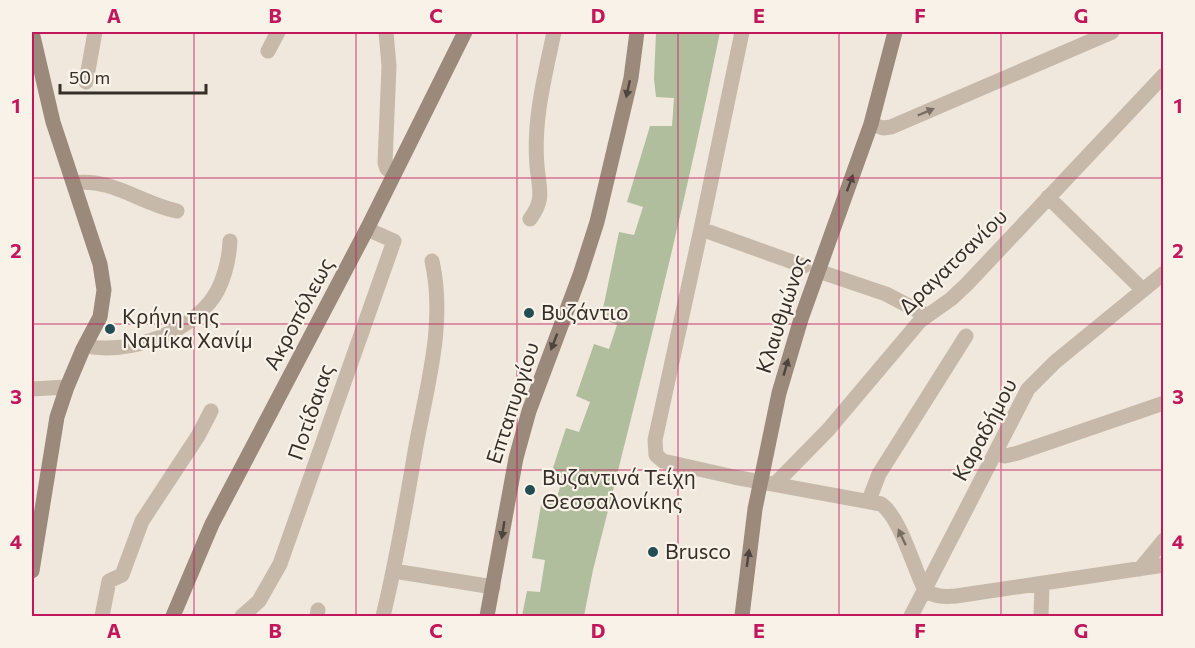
<svg xmlns="http://www.w3.org/2000/svg" width="1195" height="648" viewBox="0 0 1195 648" font-family="Commissioner,sans-serif">
<rect width="100%" height="100%" fill="#f0e8dd"/>
<path fill="#b1be9e" d="M656,32H720C684,212 638,391 593,570L584,616H522L527,591L540,592L545,560L532,558L542,499L555,503L563,478L551,474L566,428L579,432L590,402L576,396L594,344L609,349L617,325L601,318L619,232L634,235L643,207L627,202L650,126H672L674,98L656,97L654,79Z"/>
<g fill="none" stroke-linecap="round" stroke-linejoin="round">
<path stroke="#c7b9aa" stroke-width="15" d="M386,32L389,66L385,163L387,169L394,174
M742,32L701,229L655,440L656,455L663,461L734,477L881,504C900,517 913,566 924,588C932,597 944,597 956,596L1164,565
M268,51L278,32
M86,82L95,32
M871,124L883,128L891,127L1112,32
M74,183C110,177 142,204 177,211
M1048,197L1143,290
M530,219C545,199 539,189 537,166C533,119 545,76 554,32
M701,229L804,266
M818,271L886,294L926,315
M85,346C127,354 182,336 210,302C223,286 229,261 230,241
M32,389L67,387
M995,453L1005,456L1018,453L1164,403
M775,484L828,430L920,321L951,299L967,284L1164,75
M869,500L879,474L966,336
M1140,569L1164,540
M394,571L493,587
M102,616L109,581L122,575L142,521L198,436L211,411
M242,616L259,601L280,564L394,241L367,229
M317,616L318,610
M383,616C397,560 406,503 416,446C427,385 446,323 432,261
M911,616L1028,389L1055,362L1164,273
M1041,616L1042,584"/>
<path stroke="#9b897b" stroke-width="15" d="M32,571L57,417L67,387L83,349L100,317L104,290L100,264L53,122L32,32
M173,616L212,524L367,229L465,32
M487,616L516,458L529,411L580,275L597,222L631,78L637,32
M742,616L755,509L779,393L801,319L871,124L895,32"/>
</g>
<defs><path id="oneway-solid" d="M-6-.8H1V-3.2L6.5 0L1 3.2V.8H-6Z" transform="scale(1.5)"/></defs>
<g fill="#4e453e">
<use href="#oneway-solid" transform="translate(628 89) rotate(102)"/>
<use href="#oneway-solid" transform="translate(850 183) rotate(-70)"/>
<use href="#oneway-solid" transform="translate(554 342) rotate(111)"/>
<use href="#oneway-solid" transform="translate(786 367) rotate(-74)"/>
<use href="#oneway-solid" transform="translate(503 530) rotate(99)"/>
<use href="#oneway-solid" transform="translate(748 558) rotate(-82)"/>
</g>
<g fill="#776d63">
<use href="#oneway-solid" transform="translate(926 112) rotate(-23)"/>
<use href="#oneway-solid" transform="translate(902 537) rotate(-115)"/>
</g>
<path fill="none" stroke="#c2185b" stroke-width="1.5" stroke-opacity="0.55" d="M194,32V616M356,32V616M517,32V616M678,32V616M839,32V616M1001,32V616M32,178H1164M32,324H1164M32,470H1164"/>
<g fill="#224d54" stroke="#f8f2e9" stroke-width="2">
<circle cx="529" cy="313" r="6"/>
<circle cx="110" cy="329" r="6"/>
<circle cx="530" cy="490" r="6"/>
<circle cx="653" cy="552" r="6"/>
</g>
<g text-anchor="middle" stroke-width="4.5" stroke-linejoin="round" paint-order="stroke">
<g font-size="21" fill="#352e29" stroke="#f8f2e9">
<text transform="translate(953 262) rotate(-44)" y="7">Δραγατσανίου</text>
<text transform="translate(299 314) rotate(-62)" y="7">Ακροπόλεως</text>
<text transform="translate(782 314) rotate(-72)" y="7">Κλαυθμώνος</text>
<text transform="translate(513 403) rotate(-72)" y="7">Επταπυργίου</text>
<text transform="translate(311 412) rotate(-71)" y="7">Ποτίδαιας</text>
<text transform="translate(985 430) rotate(-62)" y="7">Καραδήμου</text>
</g>
<g font-size="21" fill="#352e29" stroke="#f8f2e9" text-anchor="start">
<text x="541" y="320">Βυζάντιο</text>
<text x="122" y="324">Κρήνη της<tspan x="122" dy="24">Ναμίκα Χανίμ</tspan></text>
<text x="542" y="485">Βυζαντινά Τείχη<tspan x="542" dy="24">Θεσσαλονίκης</tspan></text>
<text x="665" y="559">Brusco</text>
</g>
</g>
<rect width="1195" height="648" fill="none" stroke="#f8f2e9" stroke-width="66"/>
<path d="M60 84v9h146v-9" fill="none" stroke="#352e29" stroke-width="3"/>
<text x="69" y="84" font-size="18" fill="#352e29" stroke="#f8f2e9" stroke-width="4.5" paint-order="stroke">50 m</text>
<rect x="33" y="33" width="1129" height="582" fill="none" stroke="#c2185b" stroke-width="2"/>
<g font-size="20" text-anchor="middle" font-weight="bold" fill="#c2185b">
<text x="114" y="23">A</text>
<text x="275" y="23">B</text>
<text x="436" y="23">C</text>
<text x="598" y="23">D</text>
<text x="759" y="23">E</text>
<text x="920" y="23">F</text>
<text x="1081" y="23">G</text>
<text x="16" y="113">1</text>
<text x="1178" y="113">1</text>
<text x="16" y="258">2</text>
<text x="1178" y="258">2</text>
<text x="16" y="404">3</text>
<text x="1178" y="404">3</text>
<text x="16" y="549">4</text>
<text x="1178" y="549">4</text>
<text x="114" y="638">A</text>
<text x="275" y="638">B</text>
<text x="436" y="638">C</text>
<text x="598" y="638">D</text>
<text x="759" y="638">E</text>
<text x="920" y="638">F</text>
<text x="1081" y="638">G</text>
</g>
</svg>
